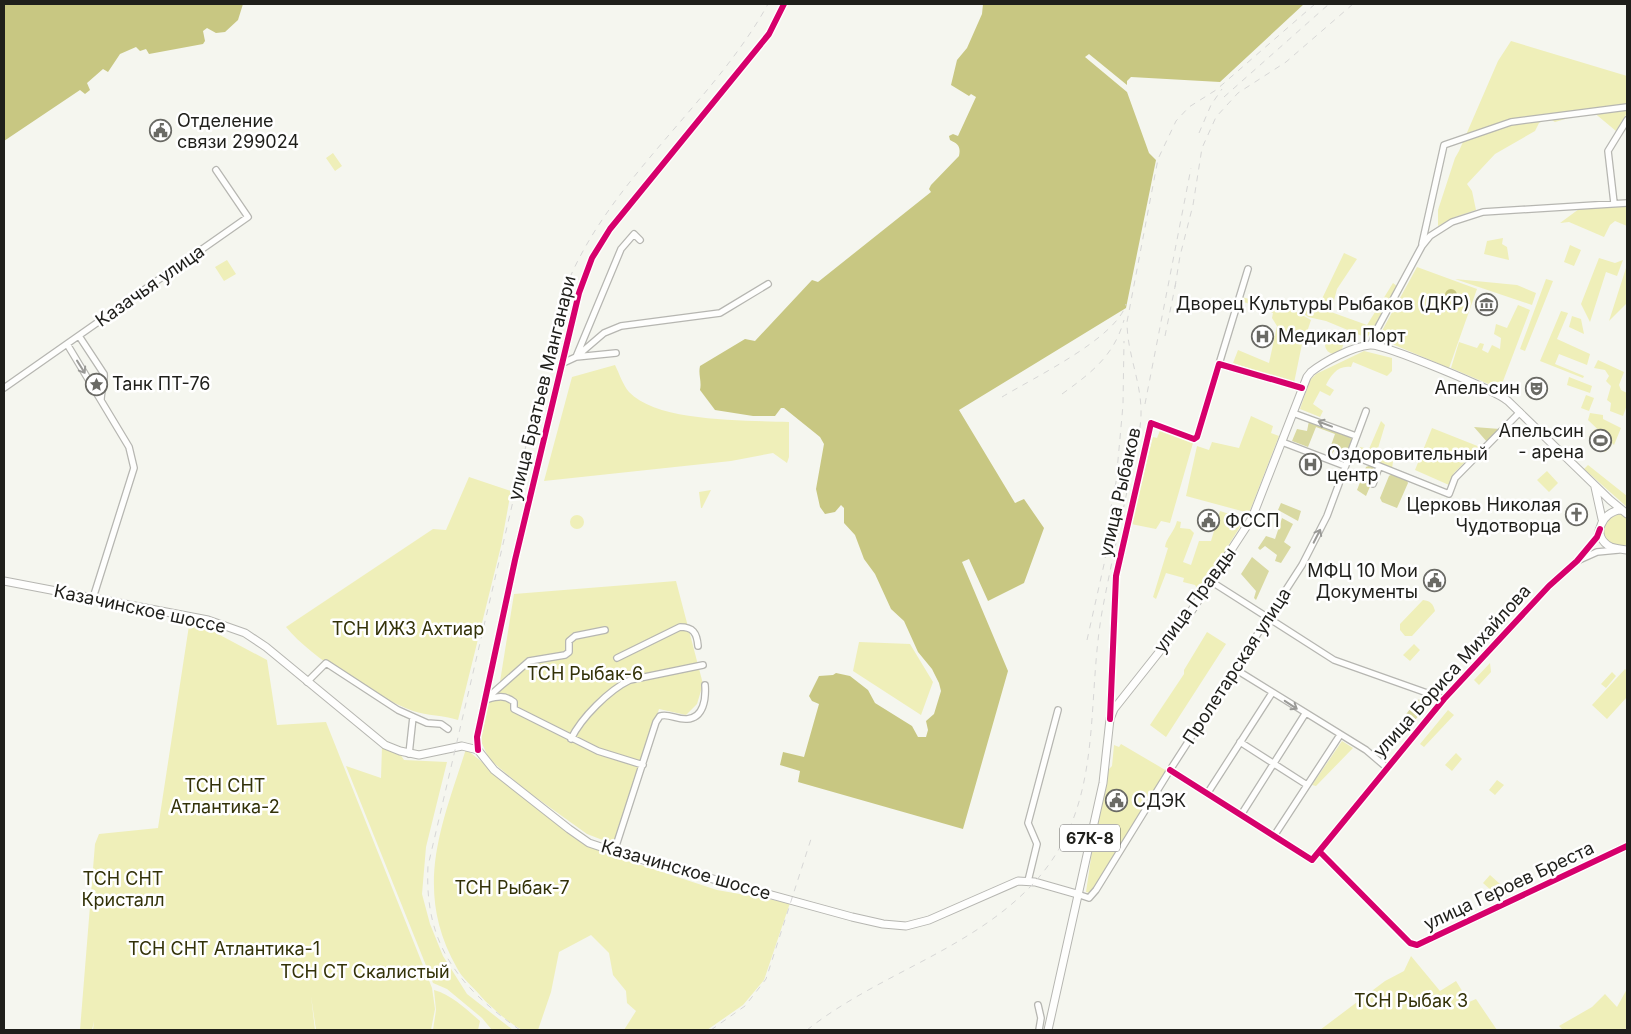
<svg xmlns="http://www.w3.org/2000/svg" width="1631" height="1034" viewBox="0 0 1631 1034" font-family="Inter,sans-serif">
<rect width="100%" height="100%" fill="#f5f6ef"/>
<path fill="#efefb9" d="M1511,41L1627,76V113L1616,131L1592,111L1555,122L1548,118L1539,123L1535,131L1495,154L1467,184L1472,191L1476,210L1455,217L1438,226V210L1455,158L1459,151L1498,61Z
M333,153L342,166L335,171L326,158Z
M1611,205H1627V226L1615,221L1610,225L1604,237L1569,222L1560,223L1579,209Z
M1503,238L1502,244L1507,247L1509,260L1484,254L1487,241Z
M1570,245L1581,250L1574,266L1564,262Z
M1344,253L1357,259L1337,289L1331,312L1367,325L1393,283L1398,287L1367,338L1326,321L1308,317L1303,313L1313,301L1320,303Z
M1599,258L1615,263L1623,260L1617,276L1606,272L1590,322L1581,304Z
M227,260L236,274L224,281L215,267Z
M1417,267L1477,289L1449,368L1378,338Z
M1626,268L1627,303L1609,321Z
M1455,279L1517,285L1536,293L1532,305Z
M1546,279L1553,281L1525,351L1520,349Z
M1241,297L1275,305L1278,302L1311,320L1306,335L1297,334L1298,342L1302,344L1294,383L1233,363L1238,350L1269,363L1277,326L1272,318L1273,313L1244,302L1241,310L1237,309Z
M1518,305L1530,310L1500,389L1451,368L1459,342L1477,348L1480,343L1484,344L1482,350L1488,353L1492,345L1500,349L1501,338L1494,334L1496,324L1507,328Z
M1561,311L1568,313L1557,339L1590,354L1587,365L1559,354L1555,364L1584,376L1583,378L1540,361Z
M1572,316L1581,319L1584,334L1569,327Z
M1325 345a9 9 0 1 1 18 0a9 9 0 1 1-18 0Z
M1364,351L1392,358V371L1387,376L1353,362L1351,367C1338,365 1331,375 1326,385L1334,390L1330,396L1320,391L1313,404L1323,411L1320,417L1300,409L1310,380L1316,374Z
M1598,360L1624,372L1619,385L1621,390L1627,393V405L1623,416L1610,411L1611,403L1607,400L1611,386L1606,381L1609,376L1605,370L1594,368Z
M615,365C619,373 623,385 629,392C658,423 748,420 789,422V457L787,463L773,453L731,461L544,481L572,377Z
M1569,377L1592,386L1590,393L1567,385Z
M1586,395L1594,398L1589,411L1581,408Z
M1590,413L1603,415V419L1621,428L1614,445L1588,420Z
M1251,416L1273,426L1271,433L1279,436L1249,513L1186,496L1197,446L1209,450L1212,442L1239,448Z
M1381,421L1385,425L1376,455L1393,461L1392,470L1356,456L1360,447L1369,449Z
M1161,428L1193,443L1170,523L1161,521L1156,529L1131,524L1153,437L1157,438Z
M1432,428L1480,447L1454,473L1449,485L1415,470Z
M1595,429L1612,445L1605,452L1589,437Z
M1588,465L1627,496V507L1584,469Z
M1547,471L1558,483L1549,492L1537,480Z
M469,477L511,491L501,546L458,720C444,715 427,716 413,711C375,696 312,659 286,627L433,529L446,530Z
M711,490L702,508H701L699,492Z
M1220,511L1245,519L1199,592L1195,585L1183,582L1184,578L1166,573L1156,599L1153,597L1168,548L1165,547C1166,538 1175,531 1177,521L1181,522L1180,528L1190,529L1194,533L1183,562L1191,565L1199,541H1211Z
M1623,513L1627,516V545H1612C1595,533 1606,516 1623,513Z
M570 522a7 7 0 1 1 14 0a7 7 0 1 1-14 0Z
M676,581L703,684L697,704L686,715L659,709L613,844L587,834L527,791L489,759L480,739L486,706L499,688L514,594Z
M1423,600C1430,601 1433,603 1435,611L1412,636H1405L1400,630V624Z
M190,619L267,660L277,725L326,722L432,988L435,1009L431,1030H316L311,996L315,1030H93L94,1021L92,1030H80L95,844L99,834L158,828Z
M1207,632L1226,644L1166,737L1150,725L1184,674V670Z
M859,642L910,644L933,682L921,715L853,671Z
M1414,644L1420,650L1410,661L1403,655Z
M1490,663L1491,672L1479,685L1474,680Z
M1625,669L1627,671V697L1607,719L1592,705Z
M1612,672L1616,676L1606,688L1601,684Z
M1448,710L1454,715L1424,747L1420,744Z
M1342,741L1353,748L1316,786L1312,785Z
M1121,744L1167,771L1095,887L1090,893L1086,892L1096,824L1109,769L1112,766L1114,745L1119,747Z
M382,747L400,754L404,760L447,762L426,847L422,894L430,924L443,956L467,994L513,1030H492L482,1018L447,989L433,983L346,766L381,778Z
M466,749L583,844L607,854L717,890L790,903L764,980L743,1005L707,1030H624L636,1011L627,1003L626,991L613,975L609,953L591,935L559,952L551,992L538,1030C534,1030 527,1032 523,1030C514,1028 485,1002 479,994C472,986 462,978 457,968C413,890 441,827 466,749Z
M1456,753L1462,759L1452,771L1445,765Z
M1497,780L1504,785L1495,795L1489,790Z
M1490,875L1500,884L1493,892L1483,883Z
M1411,956L1440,991L1456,981L1469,1002L1476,999L1497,1030H1320L1385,981L1404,971Z
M1627,989V1030H1563L1559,1026L1592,1007L1605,994L1617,1007Z
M434,990C452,995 466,1009 480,1021L478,1030H433L436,1010Z"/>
<path fill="#d9d9a1" d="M1309,421L1352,438L1345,461L1340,459L1342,450L1335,449L1332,454L1329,451L1335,434L1316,427L1308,447L1292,441L1297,429L1307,431Z
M1474,427L1500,429L1488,443Z
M1371,465L1376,467L1377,470L1366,496L1357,490L1366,467Z
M1392,474L1407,480L1408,483L1397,508L1382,502L1380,498L1389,476Z
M1281,503L1301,511L1298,521L1278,510Z
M1282,518L1293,524L1284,542L1291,547L1281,563L1275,561L1277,555L1265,546L1260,550L1258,548L1266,536L1275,539Z
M1252,557L1269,571L1256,600L1254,598L1256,591L1241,574Z
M1422,699L1430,703L1384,755L1380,748L1417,700Z"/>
<path fill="#c8c782" d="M4,4H243L238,20L225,32L216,33L207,28L203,31L205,41L203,44L149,54L146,49L140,51L136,47L120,54L108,72L103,69L87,83L90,90L85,94L80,90L4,141Z
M983,4H1304L1220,82L1131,77L1127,81V85L1089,54L1085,57L1127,92L1149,153L1156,160L1126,308L959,410L1015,503L1024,499L1044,528L1024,583L988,601L969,559L962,562L1008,671L963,829L798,782L800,771L780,765L783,752L804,757L819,704L812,701L809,696L819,676L833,675L836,673L850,676L868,690L875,703L912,726L918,737H926L928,730L926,721L934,714L941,691L939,683L932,669L918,652L904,621L891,609L875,574L864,559L855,535L844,523V508L841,505L835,512L825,514L820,507L816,489L824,444L820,437L784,408H781L775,416H753L715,410L700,390C702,381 698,375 700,366L745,339L755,341L812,280L818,282L931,192L929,189L931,185L959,156C961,146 958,144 950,140L949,136L953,134L958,136L976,97L971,94L969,96L951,85L957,60L967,48L982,14Z
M1445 295a6 6 0 1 1 12 0a6 6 0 1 1-12 0Z"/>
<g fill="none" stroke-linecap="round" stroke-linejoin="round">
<defs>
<path id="minor" d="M1614,203L1608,151L1627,120
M1422,244L1444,145L1511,122L1627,107
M79,336L104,374C105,383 101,390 101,400
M67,344L129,447L134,468L93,598
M1371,345L1376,331L1422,246L1430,236L1452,222L1483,212L1627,203
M576,357L604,333L621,326L720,313L768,284
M576,357L616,353
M563,363L576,357L621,249L634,234L640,240
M1219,364L1248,269
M4,388L248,217L216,170
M1293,413L1356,436
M1282,442L1345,466
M1349,454L1449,494L1455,478L1520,412
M1373,484L1379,467
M1579,560L1597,552L1618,550
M1212,582L1334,660L1444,699
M617,658L680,627C693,627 697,633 698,646
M1235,669L1366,750L1386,767
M307,682L326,663L398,710L427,723L441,724L448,729
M486,699L529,661L565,655L569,652V641L575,636L605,630
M485,700C496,697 504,694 514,702V709L598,751L643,765
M1110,717L1116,576L1151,423L1194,439L1197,437L1219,364L1302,388
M571,739C581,718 609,690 630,680L703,665
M1240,742L1307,785
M478,750L477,737L515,560L579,293L592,258L610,229L769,34L784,4
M409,754L413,717
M1170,770L1312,860L1444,699L1549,586L1577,561L1597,537L1599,529
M1207,794L1272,693
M1241,815L1305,714
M1274,836L1340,735
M614,852L656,722L660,716C669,713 677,720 687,719C704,718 706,698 705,685
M1320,852L1410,943L1417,945L1627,846
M1028,881L1037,844L1028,823L1058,710
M1077,894L1089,898L1096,890L1170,770L1302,565L1327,516L1366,411
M1038,1005L1041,1018L1039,1030"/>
<path id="major" d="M1595,487L1602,519
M1621,510C1602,511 1590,537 1611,547C1616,549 1622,549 1627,550
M4,581L208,620L245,633L266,647L385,745L400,751L419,755L462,746L478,750L494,770L569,829L589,843L625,855L852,917L883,924L906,926L929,920L1018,881L1035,882L1077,894
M1048,1030L1103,783L1110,719L1114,709L1190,613L1252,518L1307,377L1311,372C1325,361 1352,347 1370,345C1384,344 1495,390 1508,401L1610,500L1627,514"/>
</defs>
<use href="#minor" stroke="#b6b6b1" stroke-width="8"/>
<use href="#major" stroke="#b6b6b1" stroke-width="9"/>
<use href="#minor" stroke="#fefefd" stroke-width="5.5"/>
<use href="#major" stroke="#fefefd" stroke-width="7"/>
<path stroke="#d7d7d6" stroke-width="1" stroke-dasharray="6 6" stroke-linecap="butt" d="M1224,97L1329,4
M1199,133L1211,105L1222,89
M1175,287L1180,256L1193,205L1202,148L1216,117L1238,93L1286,62L1353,4
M1165,336L1176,282
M1062,394C1091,373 1114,356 1124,320
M1002,397C1033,378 1117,338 1126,304
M1145,404L1191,168
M1087,640L1105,560L1110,512L1116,482L1123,405L1124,341
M520,1030C459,987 424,945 428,866L555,321C586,196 708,113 768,4
M711,1030L745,1006L766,979L811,839
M807,1030C876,975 968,951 1030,887C1106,809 1085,710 1102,612C1110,569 1120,525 1129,482C1134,460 1140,437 1141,415C1142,383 1127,354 1127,322L1158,159L1176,121L1189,107L1216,90L1315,4"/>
<defs>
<path id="cycleway" d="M1110,719L1116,576L1151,423L1194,439L1197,437L1219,364L1302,388
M478,750L477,737L515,560L579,293L592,258L610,229L769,34L784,4
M1170,770L1312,860L1444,699L1549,586L1577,561L1597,537L1600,529
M1320,852L1410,943L1417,945L1627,846"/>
</defs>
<use href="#cycleway" stroke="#fff" stroke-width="9"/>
<use href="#cycleway" stroke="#d6006c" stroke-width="6"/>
</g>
<defs><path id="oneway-shaft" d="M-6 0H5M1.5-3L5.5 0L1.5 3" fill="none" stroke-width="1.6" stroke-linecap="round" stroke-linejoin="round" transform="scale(1.25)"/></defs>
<g stroke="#9a9a97">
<use href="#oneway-shaft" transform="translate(81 367) rotate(58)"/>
<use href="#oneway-shaft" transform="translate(1325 424) rotate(-159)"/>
<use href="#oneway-shaft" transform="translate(1317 536) rotate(-63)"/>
<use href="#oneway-shaft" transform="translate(1291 705) rotate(33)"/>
</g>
<defs>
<symbol id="civic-ring" viewBox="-11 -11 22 22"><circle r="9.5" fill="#fff" stroke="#6a6a65" stroke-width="1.5"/><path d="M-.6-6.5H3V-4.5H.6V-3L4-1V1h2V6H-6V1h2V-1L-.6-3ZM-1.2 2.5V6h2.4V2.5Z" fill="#6a6a65"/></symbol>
<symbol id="museum-ring" viewBox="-11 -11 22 22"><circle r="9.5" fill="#fff" stroke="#6a6a65" stroke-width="1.5"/><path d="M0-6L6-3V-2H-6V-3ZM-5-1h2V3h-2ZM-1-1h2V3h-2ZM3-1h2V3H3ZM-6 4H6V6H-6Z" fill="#6a6a65"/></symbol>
<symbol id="hospital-ring" viewBox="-11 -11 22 22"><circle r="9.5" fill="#fff" stroke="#6a6a65" stroke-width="1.5"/><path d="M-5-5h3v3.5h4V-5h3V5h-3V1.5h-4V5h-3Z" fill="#6a6a65"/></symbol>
<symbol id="sight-ring" viewBox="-11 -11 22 22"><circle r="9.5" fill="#fff" stroke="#6a6a65" stroke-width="1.5"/><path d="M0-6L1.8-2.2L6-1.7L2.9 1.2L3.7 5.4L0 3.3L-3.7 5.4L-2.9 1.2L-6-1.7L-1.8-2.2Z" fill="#6a6a65"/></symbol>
<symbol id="theatre-ring" viewBox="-11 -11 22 22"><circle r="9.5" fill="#fff" stroke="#6a6a65" stroke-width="1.5"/><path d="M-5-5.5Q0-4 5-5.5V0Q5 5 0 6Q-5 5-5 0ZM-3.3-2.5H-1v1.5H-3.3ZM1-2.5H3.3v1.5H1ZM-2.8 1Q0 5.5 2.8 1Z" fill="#6a6a65"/></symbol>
<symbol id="stadium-ring" viewBox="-11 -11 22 22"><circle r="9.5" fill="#fff" stroke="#6a6a65" stroke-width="1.5"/><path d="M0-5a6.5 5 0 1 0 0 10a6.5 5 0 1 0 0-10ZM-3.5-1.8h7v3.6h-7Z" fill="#6a6a65"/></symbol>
<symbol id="church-ring" viewBox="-11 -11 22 22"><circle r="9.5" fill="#fff" stroke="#6a6a65" stroke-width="1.5"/><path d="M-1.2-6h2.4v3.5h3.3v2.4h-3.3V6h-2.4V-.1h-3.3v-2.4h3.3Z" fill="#6a6a65"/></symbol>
</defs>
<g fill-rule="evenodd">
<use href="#civic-ring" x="148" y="118" width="25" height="25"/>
<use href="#museum-ring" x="1474" y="292" width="25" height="25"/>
<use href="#hospital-ring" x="1250" y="324" width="25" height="25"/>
<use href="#sight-ring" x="84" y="372" width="25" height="25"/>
<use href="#theatre-ring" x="1524" y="376" width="25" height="25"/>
<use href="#stadium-ring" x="1588" y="428" width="25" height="25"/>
<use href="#hospital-ring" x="1298" y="452" width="25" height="25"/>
<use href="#church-ring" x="1564" y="502" width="25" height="25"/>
<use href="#civic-ring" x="1196" y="508" width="25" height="25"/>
<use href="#civic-ring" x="1422" y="568" width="25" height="25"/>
<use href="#civic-ring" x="1104" y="788" width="25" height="25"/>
</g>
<g text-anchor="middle" stroke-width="5" stroke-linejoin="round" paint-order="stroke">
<rect fill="#fff" stroke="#62625f" stroke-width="1" x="1060" y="824.5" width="60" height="27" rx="4"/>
<g font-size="16" font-weight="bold" fill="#1f1f1b">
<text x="1090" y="844">67К-8</text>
</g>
<g font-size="18" fill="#1f1f1b" stroke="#fff" text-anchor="start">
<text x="177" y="127">Отделение<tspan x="177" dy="21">связи 299024</tspan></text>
<text x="1470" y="310" text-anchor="end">Дворец Культуры Рыбаков (ДКР)</text>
<text x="1278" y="342">Медикал Порт</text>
<text x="112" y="390">Танк ПТ-76</text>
<text x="1520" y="394" text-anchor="end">Апельсин</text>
<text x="1584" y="437" text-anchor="end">Апельсин<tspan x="1584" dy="21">- арена</tspan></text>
<text x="1327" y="460">Оздоровительный<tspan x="1327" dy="21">центр</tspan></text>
<text x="1561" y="511" text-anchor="end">Церковь Николая<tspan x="1561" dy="21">Чудотворца</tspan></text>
<text x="1225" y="527">ФССП</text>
<text x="1418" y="577" text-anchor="end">МФЦ 10 Мои<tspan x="1418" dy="21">Документы</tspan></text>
<text x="1133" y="807">СДЭК</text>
</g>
<g font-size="18" fill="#1f1f1b" stroke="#fff">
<text transform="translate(150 286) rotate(-35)" y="6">Казачья улица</text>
<text transform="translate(542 388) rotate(-76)" y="6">улица Братьев Манганари</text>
<text transform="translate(1120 492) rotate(-77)" y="6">улица Рыбаков</text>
<text transform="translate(1195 600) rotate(-54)" y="6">улица Правды</text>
<text transform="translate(140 609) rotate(12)" y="6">Казачинское шоссе</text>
<text transform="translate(1237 666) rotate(-57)" y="6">Пролетарская улица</text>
<text transform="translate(1452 671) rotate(-48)" y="6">улица Бориса Михайлова</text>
<text transform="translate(686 870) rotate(16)" y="6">Казачинское шоссе</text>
<text transform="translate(1509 886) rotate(-25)" y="6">улица Героев Бреста</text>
</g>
<g font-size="18" fill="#333208" stroke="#fff">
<text x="408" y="635">ТСН ИЖЗ Ахтиар</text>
<text x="585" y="680">ТСН Рыбак-6</text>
<text x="225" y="792">ТСН СНТ<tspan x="225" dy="21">Атлантика-2</tspan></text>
<text x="123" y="885">ТСН СНТ<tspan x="123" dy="21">Кристалл</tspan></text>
<text x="512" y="894">ТСН Рыбак-7</text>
<text x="224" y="955">ТСН СНТ Атлантика-1</text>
<text x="365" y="978">ТСН СТ Скалистый</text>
<text x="1411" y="1007">ТСН Рыбак 3</text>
</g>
</g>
<rect width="1631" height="1034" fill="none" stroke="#1f1f1b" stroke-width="10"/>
</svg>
